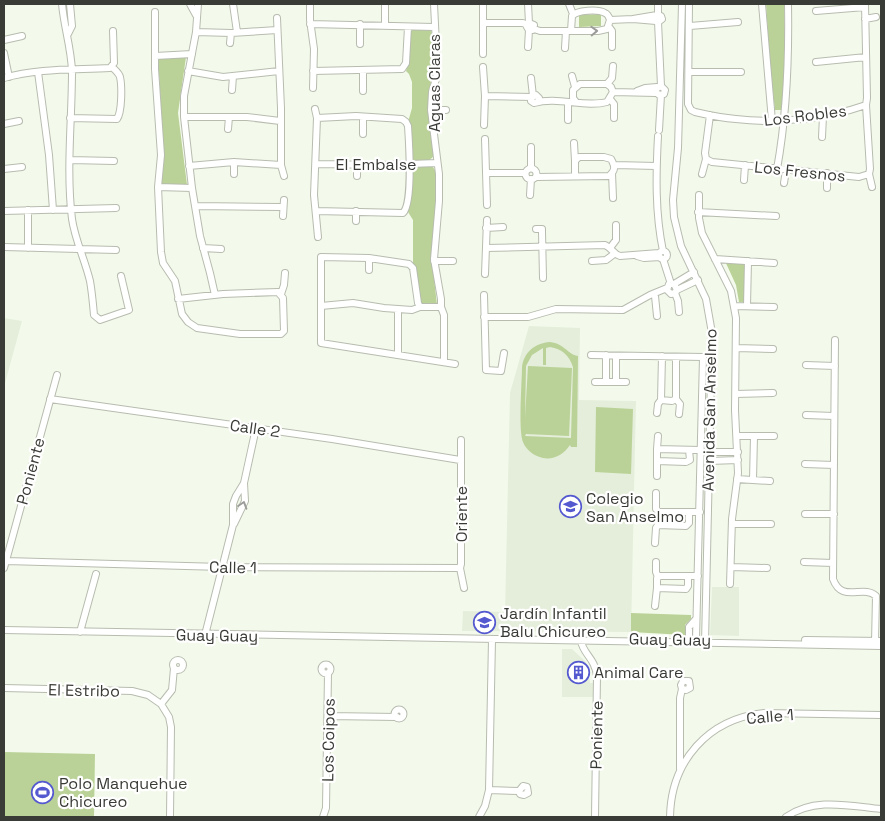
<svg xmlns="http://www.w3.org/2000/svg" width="885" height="821" viewBox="0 0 885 821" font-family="'Space Grotesk',sans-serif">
<rect width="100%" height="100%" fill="#f3faec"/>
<path fill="#e4eeda" d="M4,318L22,321L4,387Z
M529,326L580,328L579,400L636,401L631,632L462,631L463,611L505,612L510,393Z
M712,587H739V636L710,635Z
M562,649H572L586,662L588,668L590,683H594L593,697H562Z"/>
<path fill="#bad297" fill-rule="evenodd" d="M766,4H784L786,70L782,110H775L770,66Z
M601,14V26L579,27V15Z
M413,29L431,30L432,34L434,66L429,93V121L434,155C430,163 422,161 414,162L410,157L408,122L412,108V82L409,74L406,71L409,61L410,32Z
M186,57L178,113L187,185H160L164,156L158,58Z
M431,165L435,170L436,218L432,261L437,305H420L413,263V220L408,212L412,168Z
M725,261L746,263L745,302H739L736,285Z
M550,342C565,344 567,354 578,356L577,447H571L570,445C564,454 554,460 543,458C534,456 526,450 523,442C518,429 522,383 522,367C524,352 535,343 550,342ZM550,347C562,349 569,355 573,367L571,438L525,436L526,434L569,436L572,368L528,366L525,418L526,366L532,355L543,348V365H546V348Z
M596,407L633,409L631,474L595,472Z
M631,613L691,615V619L685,625V635L631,632Z
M4,752L95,754L94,817H4Z"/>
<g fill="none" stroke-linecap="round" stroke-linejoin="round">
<defs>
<path id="minor" d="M62,4C64,27 71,47 72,71C72,120 66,170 72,219C75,240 85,260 90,281C92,292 93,304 94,315L100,320L129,310L121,276
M190,4L196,15
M198,4L196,32L184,96V117L192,188L200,236L210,273L215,295
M233,4L237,32
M310,4V20L314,49L313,88
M434,4L437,65L436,79L432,92L431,110L439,174V201L434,259L441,299V307L444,315V362
M528,4L529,23L527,27L529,30H533L534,25L529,23
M569,4L573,14
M682,4L678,148L673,200L674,217L681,246L706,299L712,333L705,643
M689,4L688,104L691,110L695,112C708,115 722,118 736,119C778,124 826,119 866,105L867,98L865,4
M762,4L772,121
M816,11L865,7
M155,12V69L161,155L158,187L161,252L163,263L175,281L182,314L188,322L197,328L240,334H281L284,331L283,298L278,292L223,294L178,299
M658,15L661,16L662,19L658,22L655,19L658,15V4
M277,18L281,108V165L284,176
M865,19L876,17
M610,20L633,19
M656,21L633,19L657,15
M658,22L661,86L665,90L664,94L659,95L656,92V89L661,86
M483,23H523L527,25
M310,24L434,27
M385,25V4
M690,26L738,22
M609,27L612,31V47
M534,29L540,31H598L607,29L610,20C609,17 608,14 605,13C598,9 577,10 572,16L571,31
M196,32L231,33L277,30
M68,34L72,26L70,4
M4,40L22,36
M230,43L231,33
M360,44V24
M528,47L529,30
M565,48L566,31
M4,53L9,77
M483,54V4
M155,56L192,54
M816,62L866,57
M483,67L485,96L484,125
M188,71L223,77L279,71
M313,71L402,69L406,63L408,27
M38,72L49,155L53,210
M689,72H741
M572,76L575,87
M4,78C38,68 74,70 110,68L114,63L113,31
M531,78L533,96
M607,84L612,78L613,66
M232,90L233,76
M363,91V71
M637,91L645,88L657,87
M613,92L656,93
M485,96L532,97L536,95L539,98L538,102
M532,97L531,101L534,103C558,96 584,108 607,102L613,92
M610,99L614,104V118
M568,102V120
M576,102L573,98V90L580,84H607L611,87L613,92
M315,109L317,118L314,195L318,237
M431,110H446
M710,115L705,153L706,159L712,162L859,177L869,174L870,169L866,105
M184,117H247L280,121
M363,117V134
M70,118L117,119C122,112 122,86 120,77C119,73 115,70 112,67
M4,124L19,121
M228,129L229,117
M659,130L661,95
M658,136C656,174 655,213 663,251
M822,137L823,116
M485,139L487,205
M574,143L575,161
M70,160L114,161
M316,164L382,165L437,163
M615,165L656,166
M189,166L234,162L281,165
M531,168V147
M525.5 174a5.5 5.5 0 1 1 11 0a5.5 5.5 0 1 1-11 0Z
M4,169L22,167
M777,169C787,114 789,60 788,4
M486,173H525
M612,173L613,198
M234,174V162
M702,174L706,159
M869,174L872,187
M357,176V165
M536,177L609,176C616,170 615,166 611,159L604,157H579L575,161V176
M744,180L745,165
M784,183L786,170
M158,187L192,188
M827,188V173
M530,195L531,179
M699,195V218L702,233L731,291L736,318L735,410L738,473L732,519L730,584
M196,206L282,207
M28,210V248
M4,211L116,208
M316,211L403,213C413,203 409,141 408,126L406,122L402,119L356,116L317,118
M356,211V221
M698,212L776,216
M283,216L284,200
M486,228L503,227
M536,229H542V232L543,278
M4,247L116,250
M203,248L221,249
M486,248L605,245C612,248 613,254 620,256L659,253
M610,248L616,240V225
M659 255a4 4 0 1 1 8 0a4 4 0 1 1-8 0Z
M637,256L644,258L660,257
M663,259L671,284
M715,259L774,263
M434,261H453
M592,261L606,260L614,254
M369,270V258
M485,274L487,220
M674,284L677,290L675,293L671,294L667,290L669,284H674L694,272
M677,290L698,280
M675,293L678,301L679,312
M281,294L284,285L285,273
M484,295L486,370L501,371L504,353
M655,296L657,316
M321,306L353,303L384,308L412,310L420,307H441
M735,306L774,307
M747,306L748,261
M420,307L418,303L413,268L409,264L369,258L321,257V343L455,364
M398,309V355
M484,317H528L556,309L623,310L650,295L667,288
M835,340L833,579C842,604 863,584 876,596L875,643
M736,348L773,349
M591,355L703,357L696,639
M676,357V399L680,404L679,414
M806,365L835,366
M595,382H626
M606,382V355
M616,382V356
M736,394L773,393
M50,399L332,439L460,460
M661,400L672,401L676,399
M657,413L658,404L661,400L662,356
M806,415L834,416
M737,436H774
M461,440V564L460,568L464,588
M657,449L658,436
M689,450L690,460L686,462L657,461V449L700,450
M709,452H738
M657,461V476
M709,461L738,460
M805,464L834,465
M737,479L770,481
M753,480L754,436
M656,493V509L659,512
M689,512V523L686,526L658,525L659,512H700
M805,514H834
M234,524L245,501L244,483
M732,524H771
M655,543L656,528L658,525
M6,561L222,567L460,568
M656,562V572L658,577
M804,562L833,563
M731,567L767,568
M4,568L57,375
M688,576V586L686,589L657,588V578L660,576H698
M655,606L657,588
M4,630L881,646
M80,632L96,574
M205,635L233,525V504L236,496L244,483L256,428
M689,639V627L696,619
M805,640L881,641
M581,641C583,654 595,658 597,676L595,817
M173 665a5 5 0 1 1 10 0a5 5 0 1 1-10 0Z
M321.5 669a4.5 4.5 0 1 1 9 0a4.5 4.5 0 1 1-9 0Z
M4,688L132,691L148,695L161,704
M394.5 714a4.5 4.5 0 1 1 9 0a4.5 4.5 0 1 1-9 0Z
M329,716L397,717
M680,769V698L682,689L681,685L683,681H689L690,688L686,690L682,689
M489,790L519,791L520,794L524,795L528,793L527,787L523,786L519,791
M170,817L171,727L169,717L161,704L172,690L174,668
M323,817L326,808L328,673
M479,817L485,806L489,790L492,640
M670,817C671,761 708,719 764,713L881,715
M786,817C815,797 849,806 881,809"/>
</defs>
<use href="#minor" stroke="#b7bcaf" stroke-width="8"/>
<use href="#minor" stroke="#fff" stroke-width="6"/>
</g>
<defs><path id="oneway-chevron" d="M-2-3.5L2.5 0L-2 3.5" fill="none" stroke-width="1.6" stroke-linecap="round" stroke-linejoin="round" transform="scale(1.25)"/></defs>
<g stroke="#9c9d9a">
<use href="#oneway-chevron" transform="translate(594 31) rotate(-2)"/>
<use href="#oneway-chevron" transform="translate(243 505) rotate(-72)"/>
</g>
<defs>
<symbol id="school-ring" viewBox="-11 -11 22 22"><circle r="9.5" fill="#fff" stroke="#5559d0" stroke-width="1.5"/><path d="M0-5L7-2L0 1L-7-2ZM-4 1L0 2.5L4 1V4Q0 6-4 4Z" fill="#5559d0"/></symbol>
<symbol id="building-ring" viewBox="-11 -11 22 22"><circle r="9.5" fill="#fff" stroke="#5559d0" stroke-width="1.5"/><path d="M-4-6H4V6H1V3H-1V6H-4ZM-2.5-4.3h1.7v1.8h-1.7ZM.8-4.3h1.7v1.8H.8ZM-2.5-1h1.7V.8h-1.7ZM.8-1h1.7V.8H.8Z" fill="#5559d0"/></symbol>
<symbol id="stadium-ring" viewBox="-11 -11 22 22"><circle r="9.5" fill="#fff" stroke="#5559d0" stroke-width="1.5"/><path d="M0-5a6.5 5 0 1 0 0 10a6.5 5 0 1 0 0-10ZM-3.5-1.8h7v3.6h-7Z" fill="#5559d0"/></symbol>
</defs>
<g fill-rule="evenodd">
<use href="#school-ring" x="558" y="494" width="25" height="25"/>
<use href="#school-ring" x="472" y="610" width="25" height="25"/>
<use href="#building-ring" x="566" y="660" width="25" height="25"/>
<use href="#stadium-ring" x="30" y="780" width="25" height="25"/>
</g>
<g text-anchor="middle" stroke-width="4.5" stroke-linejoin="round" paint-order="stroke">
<g font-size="16" fill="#393b36" stroke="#fff">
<text transform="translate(434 83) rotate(-90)" y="6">Aguas Claras</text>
<text transform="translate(805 115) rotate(-7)" y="6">Los Robles</text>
<text x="376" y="170">El Embalse</text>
<text transform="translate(800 171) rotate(6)" y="6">Los Fresnos</text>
<text transform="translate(709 410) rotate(-89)" y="6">Avenida San Anselmo</text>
<text transform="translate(255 428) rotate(8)" y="6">Calle 2</text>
<text transform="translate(30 471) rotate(-75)" y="6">Poniente</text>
<text transform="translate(461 514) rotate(-90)" y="6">Oriente</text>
<text transform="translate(233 567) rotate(1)" y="6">Calle 1</text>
<text transform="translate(217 635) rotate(1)" y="6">Guay Guay</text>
<text transform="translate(670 639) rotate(1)" y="6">Guay Guay</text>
<text transform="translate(84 690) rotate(1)" y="6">El Estribo</text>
<text transform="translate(770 716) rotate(-5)" y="6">Calle 1</text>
<text transform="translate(596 735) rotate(-89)" y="6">Poniente</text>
<text transform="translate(328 740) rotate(-89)" y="6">Los Coipos</text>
</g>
<g font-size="16" fill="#393b36" stroke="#fff" text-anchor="start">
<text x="586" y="504">Colegio<tspan x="586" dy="18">San Anselmo</tspan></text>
<text x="500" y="619">Jardín Infantil<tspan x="500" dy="18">Balu Chicureo</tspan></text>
<text x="594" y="678">Animal Care</text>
<text x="59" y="789">Polo Manquehue<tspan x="59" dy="18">Chicureo</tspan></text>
</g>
</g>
<rect width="885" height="821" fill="none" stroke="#393b36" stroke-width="10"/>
</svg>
